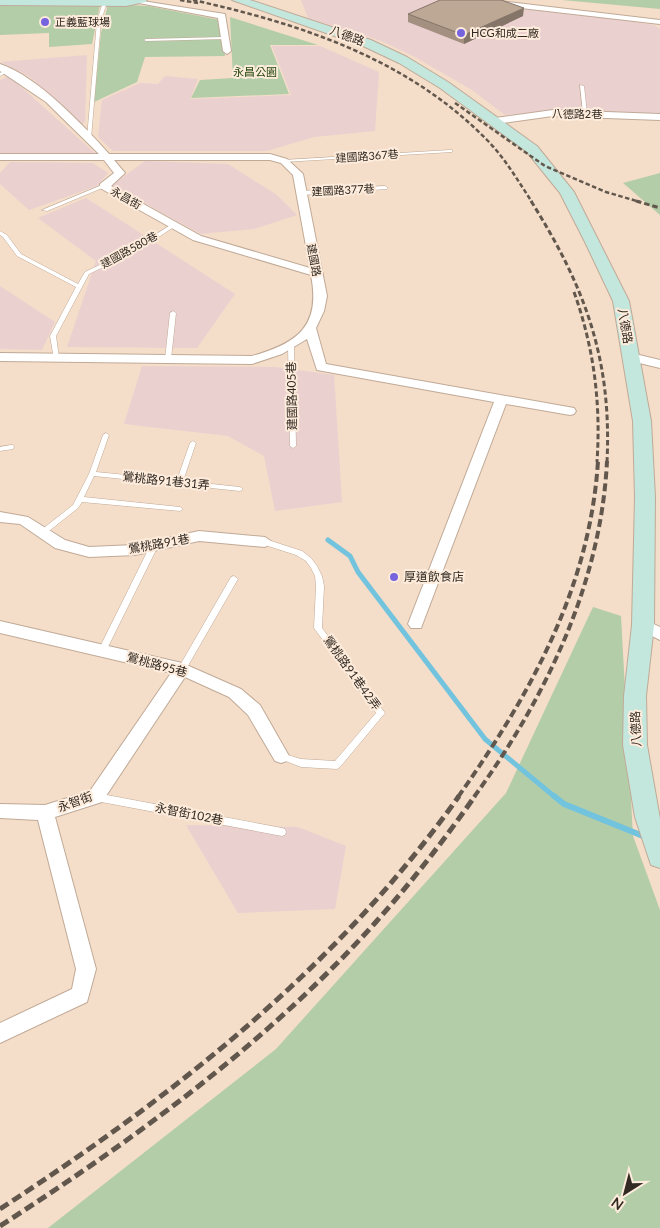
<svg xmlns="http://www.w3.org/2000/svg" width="660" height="1228" viewBox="0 0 660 1228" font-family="Lato,'Noto Sans TC',sans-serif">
<rect width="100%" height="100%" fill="#f4ddc9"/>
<path fill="#ebd0d0" d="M301,0H489L654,25L660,29V116L578,109L505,115L472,90L413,56L381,41L308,18Z
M272,46H320L379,72L375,131L314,137L267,151H113L98,137L102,100L140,83L158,84L165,76L198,79L190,99L291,95Z
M87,55L85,122L82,125L30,77L0,62Z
M9,76L96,154L0,153V80Z
M145,161L228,164L277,195L297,215L254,229L200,234L112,185Z
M10,162L93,163L108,173L97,186L29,210L0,184V173Z
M86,198L235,294L197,348L67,347L96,261L38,218Z
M0,286L55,322L42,350L0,349Z
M142,366L275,367L334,375L342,502L275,511L264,456L228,436L124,424Z
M186,825L298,827L346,846L335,909L238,913Z"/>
<path fill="#b4cda9" d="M562,0H660V9Z
M108,4L148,6L220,20L225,56L145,57L137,82L94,102L101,33Z
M0,5H100L92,44L49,47V33L0,35Z
M230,17L318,45H270L289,94L191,98L200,80L233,78Z
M660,173V215L623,183Z
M593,607L621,616L633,836L660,910V1228H48L276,1049L506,793Z"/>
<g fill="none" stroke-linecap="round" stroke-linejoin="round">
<path stroke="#72c3de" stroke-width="5" d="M328,540L350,556L358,572L485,739L555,797"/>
<path stroke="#72c3de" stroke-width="6" d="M554,796L564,804L643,836"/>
<defs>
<path id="lane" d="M105,1L107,2L101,21L91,138L89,139L87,138L97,21L103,2Z
M224,37H225V39L146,41L144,40L146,39Z
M5,70L9,71L0,76V73Z
M580,85L584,86L587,113L585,114L583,113Z
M450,150H452V152L284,162L282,161L284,160Z
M102,185L107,186L47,211L42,210Z
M385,186L388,188L387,189L302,195L299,193L302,191Z
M172,224L177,225L137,251L89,274L56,336L59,358L58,359H54L50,336L76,287L17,256L3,237L0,235V231L7,235L21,254L78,284L85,272L133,249Z
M173,311L176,313L171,359L168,361L165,359L170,313Z
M291,344L294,346L296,446L293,448L290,446L288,346Z
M106,433L109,435L96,472L177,480L190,443L193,441L196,443L183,481L240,487L243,489L240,491L94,476L84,497L180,507L183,509L180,511L82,502L78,508L44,535H40L38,533L40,531L73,505L89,474L103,435Z
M11,445H13L14,447L13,449L0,451V447Z
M265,539L302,551L311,558L317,566L322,576L324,586L322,628L385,713L340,767L337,769L301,767L278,758L277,756L278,754L281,753L301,759L335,761L376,713L314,628L316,586L315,576L311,568L306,561L296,555L262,544L261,542L262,540Z
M154,543L158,546L106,651L105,653H99L98,651L150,546Z
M234,576L238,579L185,671H179L178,669L179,667L231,577Z
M96,793L282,828L285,829L286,832L285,835L282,836L96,801L93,800L92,797L93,794Z"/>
<path id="street" d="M136,0L225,14L231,51L227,54L223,51L218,18L139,3Z
M492,0L660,20V24L521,8Z
M0,64C37,76 84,126 109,154H270L287,159L303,174L327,296L324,311L316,328L326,364L574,408L576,411L574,414L570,415L506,404L421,628H411L408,624L494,402L317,370L307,339L282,354L252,364L0,361V353L252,356C298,343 321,326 311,275L193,240L100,188V184L114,173L104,160H0V154H99L46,102L0,71ZM114,160H270L281,163L293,175L310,268L201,236L111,186L125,173Z
M553,110L660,114V120L553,116L495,124L490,121L495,118Z
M631,353L660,360V368L627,360L625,357L627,354Z
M0,512L28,517L65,540L89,547L135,545L199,531L265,537L272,542L265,547L199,541L135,555L89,557L55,548L20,524L0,522Z
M643,619L660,627V640L638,629L635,625L638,621Z
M0,621L182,663L241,689L260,705L289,756L287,761L281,763L275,761L248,715L229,697L185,677L102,802L55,817L96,969L87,1002L0,1043V1023L72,989L76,969L38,820L0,818V804L45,805L90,791L171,673L0,633Z"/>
<path id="secondary" d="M0,0H147L145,2L126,6L0,5Z
M232,0H250L371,40L407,57L448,82L537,146L574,192L629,301L651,421L655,497L654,625L646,696L647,745L660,819V868L651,865L635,817L623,745L624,696L632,625L635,497L633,421L613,301L585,242L560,193L527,152L440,88L399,63L363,46Z"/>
</defs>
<use href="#lane" stroke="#c0aa97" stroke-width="1"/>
<use href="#street" stroke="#c0aa97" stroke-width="2"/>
<use href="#secondary" stroke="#c0aa97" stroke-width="2"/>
<use href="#lane" fill="#fff" fill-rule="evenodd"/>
<use href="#street" fill="#fff" fill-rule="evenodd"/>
<use href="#secondary" fill="#c3e6dd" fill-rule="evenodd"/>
<path stroke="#62574c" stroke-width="2.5" stroke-dasharray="4.5 2.5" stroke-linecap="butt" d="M180,0L198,3
M193,0C301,24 408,59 487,140C505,158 518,181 532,202
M455,103L545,166L606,192L640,202"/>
<path stroke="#62574c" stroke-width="3" stroke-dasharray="5.5 3" stroke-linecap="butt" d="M531,201C585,287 612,359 607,462
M636,201L660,208
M574,292C594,348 601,403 597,462"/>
<path stroke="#62574c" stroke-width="4" stroke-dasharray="8 4" stroke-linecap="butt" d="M458,797C530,695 590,588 598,461
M474,797C545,699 601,584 607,461"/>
<path stroke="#62574c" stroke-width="5" stroke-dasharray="10 5" stroke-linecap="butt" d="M0,1209C175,1095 338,967 459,796
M0,1226C135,1139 267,1043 375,923C411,883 444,840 475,796"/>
</g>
<path fill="#a39080" d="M408,14L523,16L464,44L408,22Z"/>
<path fill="#847568" d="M524,8L523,16L464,44V35Z"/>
<path fill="#bda795" stroke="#847568" d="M440,0H501L524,8L464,35L408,14Z"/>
<g fill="#7664df" stroke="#fdebdb" stroke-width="2">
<circle cx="45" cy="22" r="5"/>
<circle cx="461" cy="33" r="5"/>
<circle cx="394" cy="577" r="5"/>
</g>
<g text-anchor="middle" stroke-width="4" stroke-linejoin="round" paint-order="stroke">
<g font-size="11" fill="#322a22" stroke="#fdebdb" text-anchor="start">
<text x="55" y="26">正義藍球場</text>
<text x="471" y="37">HCG和成二廠</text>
</g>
<g font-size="11" fill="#24480e" stroke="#fdebdb">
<text x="255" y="76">永昌公園</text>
</g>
<g font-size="11" fill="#322a22" stroke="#fdebdb">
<text x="577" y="118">八德路2巷</text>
<text transform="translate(367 156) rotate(-4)" y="4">建國路367巷</text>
<text transform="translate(343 190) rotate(-3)" y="4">建國路377巷</text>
<text transform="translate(126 198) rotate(29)" y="4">永昌街</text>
<text transform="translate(129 250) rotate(-29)" y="4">建國路580巷</text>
<text transform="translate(314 260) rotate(79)" y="4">建國路</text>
</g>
<g font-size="12" fill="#322a22" stroke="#fdebdb">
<text transform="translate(347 36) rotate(20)" y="4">八德路</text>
<text transform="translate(625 326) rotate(80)" y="4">八德路</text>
<text transform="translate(292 396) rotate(-91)" y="4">建國路405巷</text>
<text transform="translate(166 481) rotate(6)" y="4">鶯桃路91巷31弄</text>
<text transform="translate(159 544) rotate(-10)" y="4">鶯桃路91巷</text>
<text transform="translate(157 665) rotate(15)" y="4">鶯桃路95巷</text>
<text transform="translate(352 673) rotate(54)" y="4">鶯桃路91巷42弄</text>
<text transform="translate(636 729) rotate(-92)" y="4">八德路</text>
<text transform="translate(75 802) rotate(-20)" y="4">永智街</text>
<text transform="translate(189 814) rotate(11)" y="4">永智街102巷</text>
</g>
<g font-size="12" fill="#322a22" stroke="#fdebdb" text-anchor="start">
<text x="404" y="581">厚道飲食店</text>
</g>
</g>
<g transform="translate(625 1193) rotate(216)" stroke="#fdebdb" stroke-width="4" paint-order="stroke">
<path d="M0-4L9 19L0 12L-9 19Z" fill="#322a22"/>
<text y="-8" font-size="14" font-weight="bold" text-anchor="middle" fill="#322a22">N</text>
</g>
</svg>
